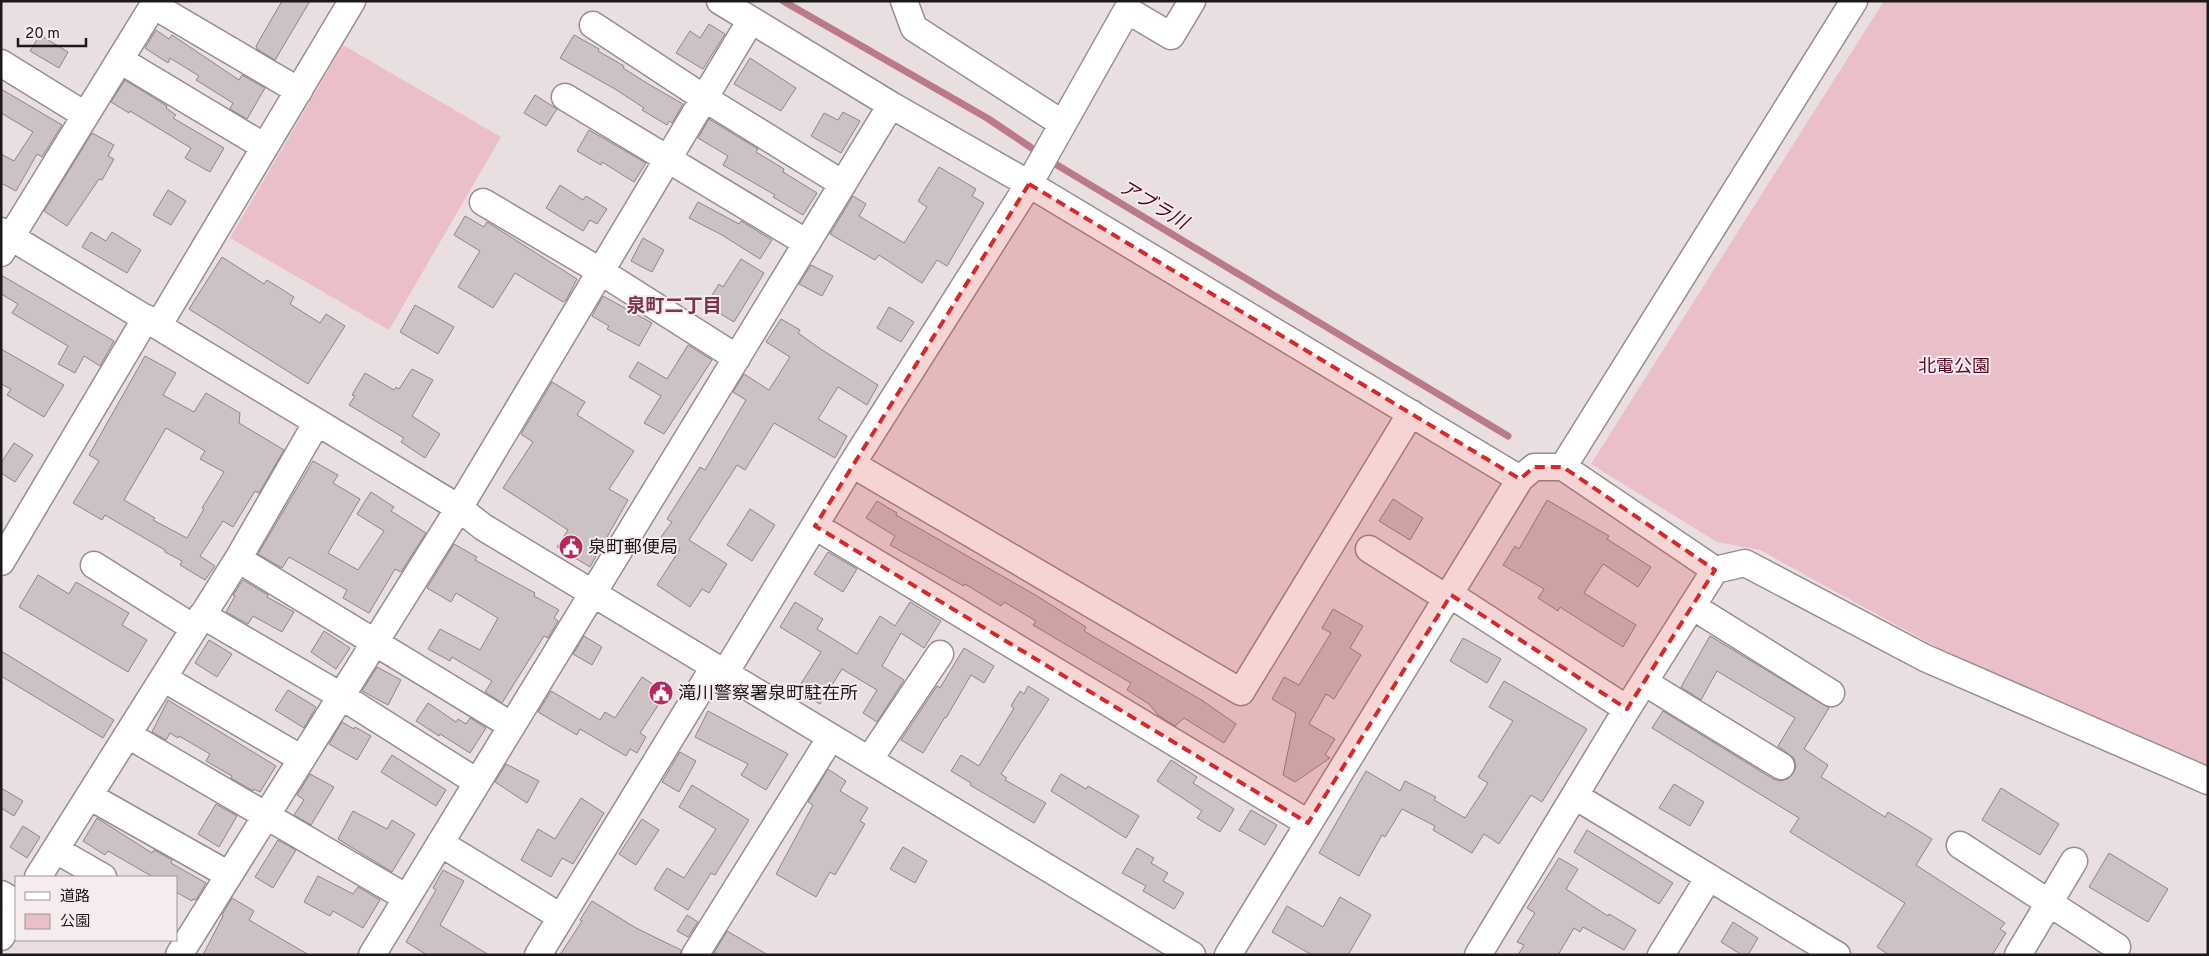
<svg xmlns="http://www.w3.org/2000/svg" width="2209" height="956" viewBox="0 0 2209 956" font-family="Overpass,'Noto Sans JP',sans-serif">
<rect width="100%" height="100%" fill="#e9dee0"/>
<path fill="#eabfc9" d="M1884,1H2208V765L1953,656L1760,550L1717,542L1591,464Z
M343,45L501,137L389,330L230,238Z"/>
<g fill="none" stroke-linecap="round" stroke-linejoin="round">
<path stroke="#ba7a8a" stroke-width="7" d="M783,1L987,118L1057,165L1508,436"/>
</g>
<path fill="#ccc1c3" stroke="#8f8487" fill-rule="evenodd" d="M282,1H310L275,60L257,49L256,46Z
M709,24L725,34L703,69L676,53L690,31L700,38Z
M156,30L169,39L172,35L239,80L242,75L265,88L247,119L230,109L233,103L196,80L199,76L170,58L168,63L145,48Z
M40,35L68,52L59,68L30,51Z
M574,35L599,49L598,51L624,66L623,68L650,85L683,104L672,123L669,121L667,125L642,110L644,108L615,89L560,58Z
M750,58L796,88L781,111L734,84Z
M125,80L167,106L166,108L176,115L173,118L224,148L210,172L185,158L191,148L130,111L129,113L111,102Z
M1,89L62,125L42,157L37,154L16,191L1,183V154L14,161L33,132L1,113Z
M535,95L557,109L546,126L524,113Z
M843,112L860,121L841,153L811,136L824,113L838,120Z
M709,119L758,149L756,152L784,169L783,172L817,193L803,215L773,197L775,195L723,165L728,156L698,138Z
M589,130L646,163L634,182L602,162L601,165L577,151Z
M92,133L114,145L108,156L114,159L102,180L99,179L67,226L44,211Z
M939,167L976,189L972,196L984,203L947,266L937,260L922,283L879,255L875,260L830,234L853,196L866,204L859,216L904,243L927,207L918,201Z
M560,185L583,200L586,196L607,209L597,224L590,220L583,231L546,208Z
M168,190L186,201L171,225L153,215Z
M698,202L739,224L741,221L772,240L760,259L722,235L689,218Z
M465,216L484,227L487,222L577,279L566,300L563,302L515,273L493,308L458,287L480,251L454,235Z
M91,232L106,241L112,232L141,250L127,273L82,247Z
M643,238L664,250L652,272L631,261Z
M222,257L264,284L267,280L294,297L290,304L320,323L326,314L345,326L308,384L189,309Z
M741,259L764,273L734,322L706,305L719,284L723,287Z
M811,265L833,276L822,296L799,284Z
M1,275L114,341L100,366L84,356L75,373L58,364L68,346L12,313L18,304L1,294Z
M603,296L652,323L639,346L607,329L609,326L592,316Z
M415,305L454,327L438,354L400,332Z
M889,307L914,322L901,342L877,328Z
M781,319L800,330L798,333L822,350L878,385L867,405L838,387L818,419L847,436L835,458L774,423L745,470L737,465L689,540L727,564L709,593L702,589L690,607L657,585L680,549L661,537L672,522L667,519L700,467L705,470L746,400L733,392L744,374L769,390L790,357L766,342Z
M688,345L712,360L664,434L644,423L661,396L629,377L638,362L667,379Z
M1,349L64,385L44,417L7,395L11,389L1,384Z
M145,356L176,373L163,395L194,412L206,393L240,413L239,423L284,450L259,493L255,491L233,527L223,521L200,556L215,566L205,580L180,565L182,561L165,552V550L105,515L102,520L73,503L99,461L89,455ZM166,428L205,451L200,459L224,472L202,508L204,509L187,538L153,520L155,518L124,500Z
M412,369L433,380L412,416L440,434L425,458L401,442L404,438L349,405L355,396L352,395L365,373L394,390L396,387L399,389Z
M552,382L585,402L577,415L634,451L609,489L628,500L590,567L557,547L568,530L503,488L533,442L521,434Z
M14,443L33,455L15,482L1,473V463Z
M313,461L338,475L333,483L360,499L328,553L358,570L384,531L357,514L371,492L394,507L391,511L426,533L401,572L395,569L369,613L343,598L347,590L289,557L282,568L258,554Z
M1393,499L1423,518L1410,540L1379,521Z
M1547,500L1609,536L1607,539L1651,567L1638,587L1603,564L1584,593L1636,625L1623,647L1560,607L1558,611L1538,598L1544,589L1503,565L1515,546L1519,549Z
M877,501L897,513L896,515L1037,596L1086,627L1084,631L1203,701L1236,724L1224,743L1184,718L1175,726L1158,715L1149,704L1127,690L1131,683L1033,625L1036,621L1004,602L1001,606L965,584L964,586L890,545L895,536L866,518Z
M750,509L775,525L752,561L727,545Z
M454,544L477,557L475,560L535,593L534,596L559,610L554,618L558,621L548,638L544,636L502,703L485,692L492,681L452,657L450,661L428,649L440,629L480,650L498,618L456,593L451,602L427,588Z
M828,552L857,569L843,592L814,574Z
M38,575L69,594L76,582L129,613L122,625L147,640L128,672L19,607Z
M243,580L268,595L267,597L294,612L282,632L253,616L248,624L226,612L235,596L233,595Z
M795,602L823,619L817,629L857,654L880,616L895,626L910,602L941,621L924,648L901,633L882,666L904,680L877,722L863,713L877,690L842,669L820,704L797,690L821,652L780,627Z
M1333,609L1363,626L1350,648L1361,655L1334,699L1326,694L1309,724L1335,739L1325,755L1330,758L1295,782L1283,775L1296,713L1272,699L1284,677L1299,685L1331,633L1322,628Z
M324,631L350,648L336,669L311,652Z
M584,636L602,647L592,665L573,654Z
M1710,636L1829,708L1804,749L1828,765L1821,777L1885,817L1888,812L1932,839L1916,865L2005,923L2000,929L2006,933L1992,955H1889L1877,947L1905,903L1790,832L1799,818L1652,728L1663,711L1773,779L1781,781L1788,779L1793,774L1796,767L1794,758L1778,746L1795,718L1717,671L1701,700L1681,687Z
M1463,638L1501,659L1487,683L1450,661Z
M209,640L232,654L217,677L195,663Z
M964,648L994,666L984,683L971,675L946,718L945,717L923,753L901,740L937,686L940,688Z
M1,651L114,720L103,738L1,676Z
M377,667L401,680L388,705L362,691Z
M642,677L666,693L640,733L646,737L637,753L630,749L626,756L580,729L577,735L538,712L551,691L600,720L605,712L615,718Z
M1504,681L1587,729L1542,802L1531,795L1499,844L1484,834L1472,853L1433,830L1435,826L1402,809L1385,837L1382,835L1359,876L1319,853L1366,771L1400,791L1405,781L1436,797L1434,800L1465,818L1488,783L1478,777L1513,721L1489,707Z
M1028,686L1049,699L1001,774L1007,778L1005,780L1046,803L1034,823L970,785L971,783L951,771L961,755L979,766L1014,708L1011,706L1020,691L1024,694Z
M288,690L316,707L304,728L275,710Z
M168,700L276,766L260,792L254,789L253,791L231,778L232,776L206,761L210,754L179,736L178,738L170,733L166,740L152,732Z
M428,703L456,722L458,719L466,724L470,718L486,728L470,753L440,734L439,736L416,721Z
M708,711L788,754L766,790L741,775L748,764L695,737Z
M342,722L354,729L355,727L371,736L357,760L329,744Z
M680,752L696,761L679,792L662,782Z
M392,755L446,790L436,806L381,772Z
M1171,760L1197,777L1193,783L1234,809L1220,832L1197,818L1202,811L1157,781Z
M506,764L539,781L527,803L495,782Z
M828,769L846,781L840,791L868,808L860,821L865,824L835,875L830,872L816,897L776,874L813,805L808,802Z
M310,774L334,787L311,825L294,815L304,800L297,795Z
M1061,774L1086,789L1088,786L1139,816L1126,838L1051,791Z
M1674,784L1704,802L1690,826L1659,808Z
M692,785L749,820L715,875L711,873L688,910L654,889L667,868L684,878L716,829L679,807Z
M1,788L23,801L14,816L1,808Z
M2001,788L2059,824L2040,855L1982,820Z
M581,798L604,813L573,864L562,858L551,877L521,860L538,829L555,839Z
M216,804L237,816L219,847L198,834Z
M1251,810L1277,825L1265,845L1239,830Z
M353,811L387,829L392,820L415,834L392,872L338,839Z
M97,818L152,853L154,850L172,860L171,863L206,883L196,900L193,899L192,901L176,892V877H153L108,851L105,855L83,841Z
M642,819L659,830L636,865L619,854Z
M23,826L40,837L27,858L10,847Z
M1587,830L1673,883L1659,904L1574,852Z
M278,840L296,850L273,888L255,877Z
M903,847L927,861L915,883L890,869Z
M1137,848L1154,858L1151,863L1168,873L1163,881L1184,893L1174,909L1143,891L1146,886L1122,873Z
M2109,853L2168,889L2148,922L2089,887Z
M1559,858L1578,869L1566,889L1608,916L1609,914L1636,930L1624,950L1583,927L1580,932L1574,928L1558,955H1518L1524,945L1517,942L1535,913L1527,908Z
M443,870L464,881L440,925L489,955H427L406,942L436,890L433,888Z
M318,876L353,894L358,887L380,900L363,928L333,911L330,916L304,902Z
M1340,897L1371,915L1348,955H1312L1272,932L1287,906L1323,927Z
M232,898L254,911L249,920L309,955H203L223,916L222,915Z
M592,901L636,928L681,950L680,955H560L582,921L580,920Z
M687,915L698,922L688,937L677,931Z
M1733,922L1758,938L1748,955H1742L1721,942Z
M727,931L768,955H718L714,953Z"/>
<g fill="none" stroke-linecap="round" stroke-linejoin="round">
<defs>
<path id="minor" d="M720,1L891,105L1029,184L1520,479
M904,1L914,28L1063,124
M153,5L299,91
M593,25L704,98L843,184
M120,60L265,147
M1,63L85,115
M565,97L807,243
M483,202L600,271L737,358
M1,231L459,508L483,527L1192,955
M1,253L156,1
M158,326L352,1
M852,464L1241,692L1411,413
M1563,467L1854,1
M815,526L1308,823
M1369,549L1448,599
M238,559L512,726
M1,562L146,318
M94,565L194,628
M1451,595L1627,709
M1692,606L1831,693
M202,615L341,696L477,782
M725,673L852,464L1029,184L1127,10L1171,36L1192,1
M163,678L302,759
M1644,682L1781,766
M128,735L407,898
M869,760L940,654
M89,796L229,875
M1575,796L1837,955
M440,843L561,917
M1960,845L2117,947
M56,850L103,877
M38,877L238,559L317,422
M1,894L16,903
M1,937L16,912
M179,955L459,508L751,20
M372,955L891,105
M538,955L714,667
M695,955L831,737
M1228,955L1520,479L1534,467H1563L1715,570
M1478,955L1627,709L1715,570L1745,563L1925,658L2208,781
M1661,955L1709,877
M2018,955L2074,861"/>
</defs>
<use href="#minor" stroke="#988d90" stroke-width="29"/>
<use href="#minor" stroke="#fff" stroke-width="26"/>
</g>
<path fill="#d62828" fill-opacity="0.2" stroke="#d62828" stroke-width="4" stroke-dasharray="10 6" stroke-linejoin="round" d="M1029,184L1520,479L1534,467H1563L1715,570L1627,709L1451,595L1308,823L815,526Z"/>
<defs>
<symbol id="civic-disc" viewBox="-11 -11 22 22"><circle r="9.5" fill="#b62960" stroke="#f6ebed"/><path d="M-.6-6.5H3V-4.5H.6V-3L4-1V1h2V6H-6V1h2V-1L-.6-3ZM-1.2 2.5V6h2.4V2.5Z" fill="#fff"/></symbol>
</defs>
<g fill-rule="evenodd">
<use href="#civic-disc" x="557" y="533" width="28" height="28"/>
<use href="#civic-disc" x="647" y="679" width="28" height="28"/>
</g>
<g text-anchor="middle" stroke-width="4" stroke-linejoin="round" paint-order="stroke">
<g font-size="18" fill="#5a0b2b" stroke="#f6ebed">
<text x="1954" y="372">北電公園</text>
</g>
<g font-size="18" fill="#1d191a" stroke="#f6ebed" text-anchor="start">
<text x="588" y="553">泉町郵便局</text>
<text x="678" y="699">滝川警察署泉町駐在所</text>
</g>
<g font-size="19" font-style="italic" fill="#520225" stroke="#f6ebed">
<text transform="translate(1154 204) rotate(31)" y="7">アブラ川</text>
</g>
<g font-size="19" font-weight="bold" fill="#7b354a" stroke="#f6ebed">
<text x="674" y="312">泉町二丁目</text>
</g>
</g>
<rect width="2209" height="956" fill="none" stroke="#1d191a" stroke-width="5"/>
<rect x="15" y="876" width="162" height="65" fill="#f6ebed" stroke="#9f9799"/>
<rect x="25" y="892" width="25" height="8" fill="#ffffff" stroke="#9f9799"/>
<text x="60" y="901" font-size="15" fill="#1d191a">道路</text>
<rect x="25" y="914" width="25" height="15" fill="#eabfc9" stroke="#9f9799"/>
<text x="60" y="926" font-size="15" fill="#1d191a">公園</text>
<path d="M18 38v8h68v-8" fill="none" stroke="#1d191a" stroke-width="2.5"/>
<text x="25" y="38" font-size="15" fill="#1d191a" stroke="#f6ebed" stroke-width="4" paint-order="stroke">20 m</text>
</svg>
